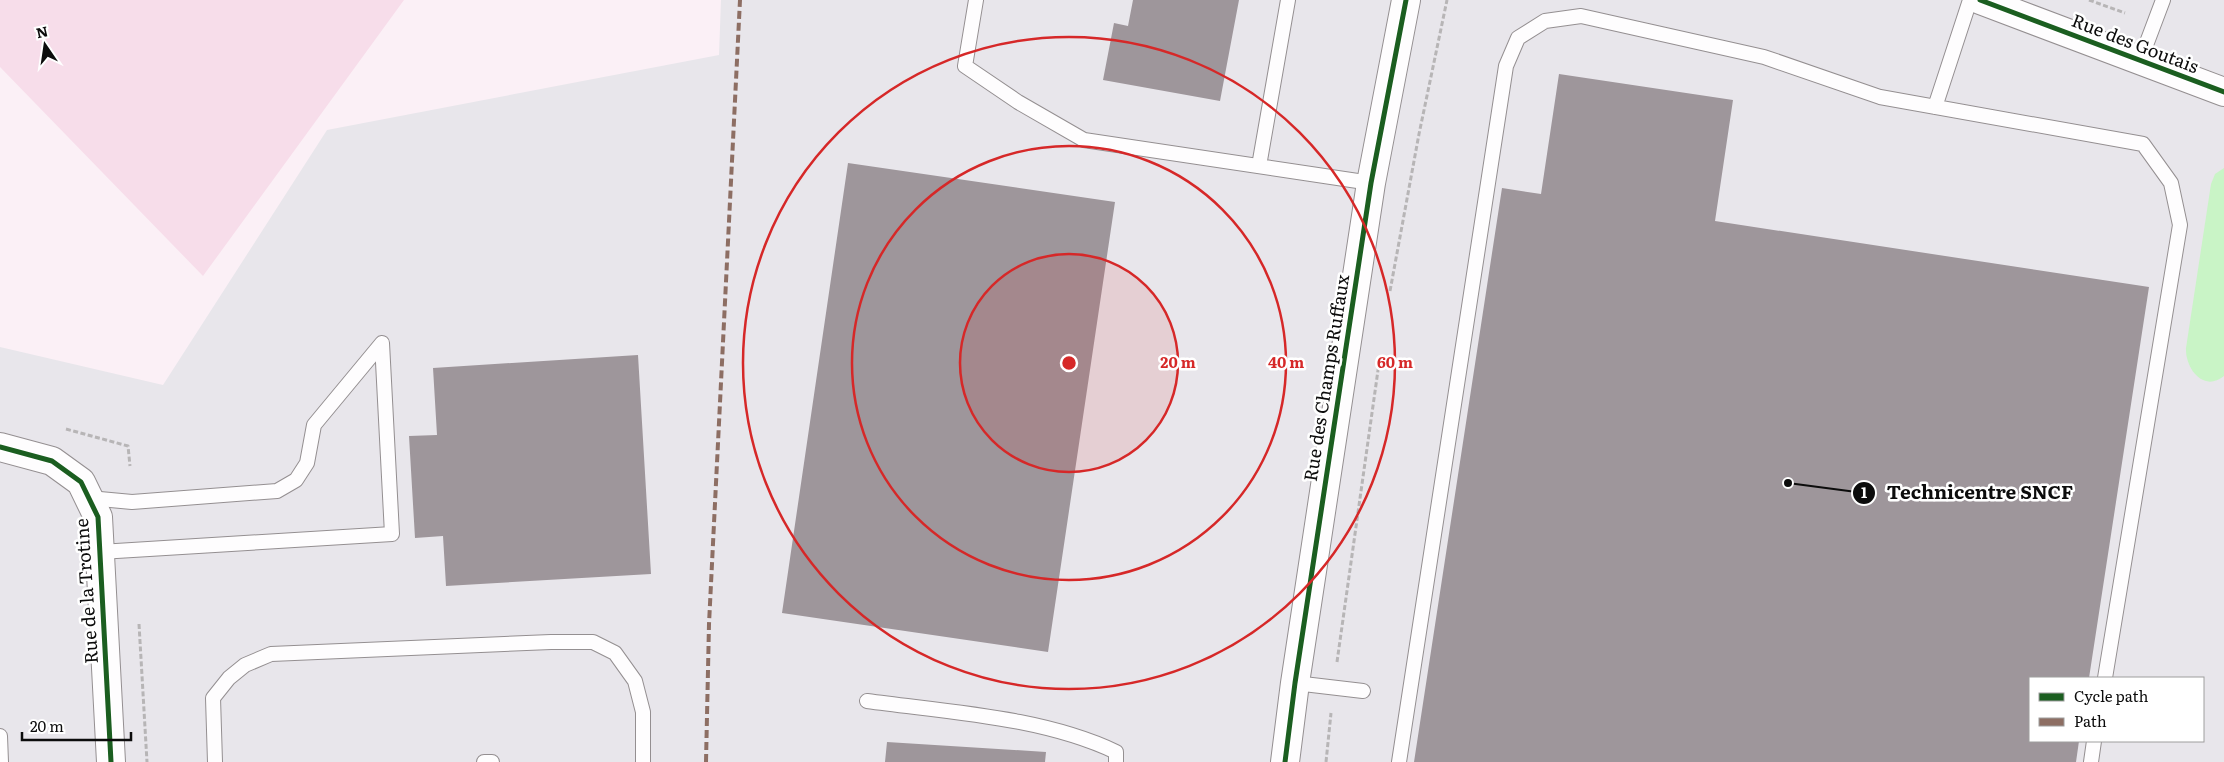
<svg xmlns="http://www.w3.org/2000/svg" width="2224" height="762" viewBox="0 0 2224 762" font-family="Literata,serif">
<rect width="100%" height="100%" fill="#fbf0f6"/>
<path fill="#e8e6eb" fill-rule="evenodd" d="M721,0H2224V762H0V347L163,385L327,130L719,55ZM2030,678H2203V741H2030Z"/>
<path fill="#f7ddea" d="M0,0H404L203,276L0,67Z"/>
<path fill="#c9f4c6" d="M2224,168V376C2203,393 2185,368 2186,348L2211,184L2215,174Z"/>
<path fill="#9e969b" d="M1133,0H1239L1220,101L1103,80L1114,23L1128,26Z
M1559,74L1733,100L1715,221L2149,287L2089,678H2030V741H2079L2076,762H1414L1502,188L1541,194Z
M848,163L1115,202L1048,652L782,613Z
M638,355L651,574L446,586L443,536L415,538L409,436L437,435L433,368Z
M887,742L1046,752L1045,762H885Z"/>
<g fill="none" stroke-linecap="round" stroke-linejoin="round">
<defs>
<path id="service" d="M976,0L965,66L1018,102L1084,140L1371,183
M2140,61L2163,0
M1935,107L1970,0
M1259,166L1288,0
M89,498L132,502L277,491L296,480L307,463L314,425L382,343L392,534L100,552
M1295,683L1363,691
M867,701C947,712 1043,717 1116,752V762
M0,736L1,762
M215,762L213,698L229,678L245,665L271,654L551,642H593L615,653L635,681L643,712V762
M484,762H492
M1399,762L1506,66L1518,38L1545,21L1581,16L1764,57L1880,97L2143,144L2171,183L2180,225L2105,678
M2091,762L2094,741"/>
<path id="minor" d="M1980,0L2224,92
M0,447L52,461L81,482L98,517L111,762
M1285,762L1295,683L1371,183L1406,0"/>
</defs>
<use href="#service" stroke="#948f91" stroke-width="16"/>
<use href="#minor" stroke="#948f91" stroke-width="30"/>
<path stroke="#b7b5b6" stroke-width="3" stroke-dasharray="5 2.5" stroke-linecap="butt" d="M2089,0L2125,13
M1390,291L1419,134L1447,0
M66,429L128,446L130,466
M139,624L147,762
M1337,662L1380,356
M1326,762L1331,713"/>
<use href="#service" stroke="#fefdfe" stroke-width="14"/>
<use href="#minor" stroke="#fefdfe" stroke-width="28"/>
<path stroke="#8d6e63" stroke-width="4" stroke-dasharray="8 4" stroke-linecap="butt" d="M706,762L709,624L740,0"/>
<defs>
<path id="cycleway" d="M1980,0L2224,92
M0,447L52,461L81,482L98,517L111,762
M1285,762L1295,683L1371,183L1406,0"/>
</defs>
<use href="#cycleway" stroke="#fff" stroke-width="8"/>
<use href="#cycleway" stroke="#1b5e20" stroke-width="5"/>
</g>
<circle cx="1069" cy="363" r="109" fill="#d62828" fill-opacity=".12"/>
<g fill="none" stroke="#d62828" stroke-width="2.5">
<circle cx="1069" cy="363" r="109"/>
<circle cx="1069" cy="363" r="217"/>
<circle cx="1069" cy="363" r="326"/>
</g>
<g text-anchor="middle" stroke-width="5" stroke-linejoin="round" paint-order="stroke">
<g font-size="18" fill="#0c0c0c" stroke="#fff">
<text transform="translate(2135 44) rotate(21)" y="6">Rue des Goutais</text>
<text transform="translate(1327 378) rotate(-81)" y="6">Rue des Champs Ruffaux</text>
<text transform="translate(87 591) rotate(-94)" y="6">Rue de la Trotine</text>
</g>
</g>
<circle cx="1069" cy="363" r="8" fill="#d62828" stroke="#fff" stroke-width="2.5"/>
<g font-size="15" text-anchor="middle" font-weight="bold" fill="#d62828" stroke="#fff" stroke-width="5" stroke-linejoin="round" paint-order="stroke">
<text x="1178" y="368">20 m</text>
<text x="1286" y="368">40 m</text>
<text x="1395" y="368">60 m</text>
</g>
<path fill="none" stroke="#0c0c0c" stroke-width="2" d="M1788 483L1864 493"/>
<g fill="#0c0c0c" stroke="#fff" stroke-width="2">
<circle cx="1788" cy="483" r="5"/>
<circle cx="1864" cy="493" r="12"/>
</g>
<g font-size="15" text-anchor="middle" font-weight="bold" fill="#fff">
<text x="1864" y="498">1</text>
</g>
<g font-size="19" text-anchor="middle" font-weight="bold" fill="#0c0c0c" stroke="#fff" stroke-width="5" stroke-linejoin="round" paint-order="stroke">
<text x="1980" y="499">Technicentre SNCF</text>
</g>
<rect x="2029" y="677" width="175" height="65" fill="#ffffff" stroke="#9e9e9e"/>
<rect x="2039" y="693" width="25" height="8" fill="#1b5e20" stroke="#9e9e9e"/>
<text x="2074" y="702" font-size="15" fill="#0c0c0c">Cycle path</text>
<rect x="2039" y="718" width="25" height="8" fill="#8d6e63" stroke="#9e9e9e"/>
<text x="2074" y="727" font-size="15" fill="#0c0c0c">Path</text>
<g transform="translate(45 45) rotate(347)" stroke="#ffffff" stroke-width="4" paint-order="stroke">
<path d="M0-4L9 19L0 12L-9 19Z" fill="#0c0c0c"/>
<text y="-8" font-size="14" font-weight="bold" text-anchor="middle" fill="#0c0c0c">N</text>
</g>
<path d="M22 732v8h109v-8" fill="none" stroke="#0c0c0c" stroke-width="2.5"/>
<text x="30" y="732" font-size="15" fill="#0c0c0c" stroke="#ffffff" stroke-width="4" paint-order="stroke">20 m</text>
</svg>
